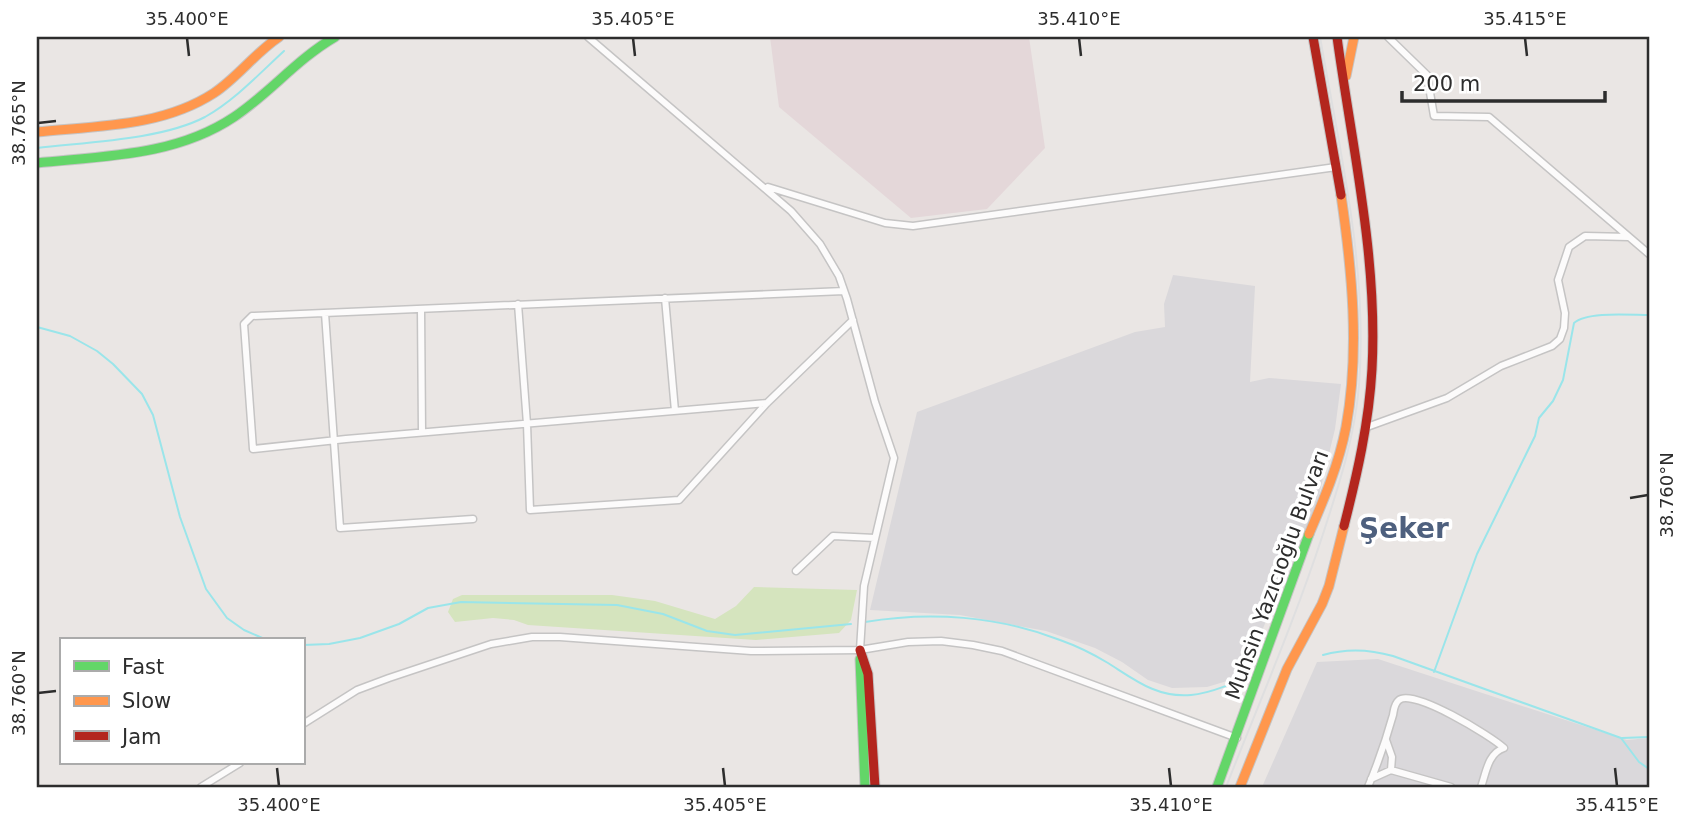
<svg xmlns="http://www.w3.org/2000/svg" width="1686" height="824" viewBox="0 0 1686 824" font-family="'DejaVu Sans',sans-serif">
<rect width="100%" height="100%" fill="#eae6e4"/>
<path fill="#dad8db" d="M1173,275L1255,286L1250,382L1269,378L1341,384L1335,429L1319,495L1303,536L1244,672L1227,681L1207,687L1172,688L1148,680L1122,662L1095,648L1046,631L960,615L870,610L917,412L1135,332L1165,327L1164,304Z
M1378,659L1627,740L1649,738V787H1262L1317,662Z"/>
<path fill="#e4d7d9" d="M770,37H1029L1045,148L987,209L911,218L779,107Z"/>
<path fill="#d5e4be" d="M754,587L857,590L851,620L839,633L756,640L528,625L514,620L493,618L455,622L448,612L453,599L462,595H612L655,601L715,619L736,606Z"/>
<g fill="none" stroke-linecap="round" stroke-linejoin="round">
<path stroke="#9ae5ea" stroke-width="2" d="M37,148C87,142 161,140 205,117C235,100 259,74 284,51
M37,327L70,336L97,351L113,364L142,394L153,415L180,517L206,589L227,618L244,630L267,640
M865,622C930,611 998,616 1060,640C1077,646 1093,654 1108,663C1135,680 1157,698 1191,695C1207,694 1222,687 1237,682
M303,645L329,644L360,638L399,624L428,608L461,602L617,605L663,614L707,631L735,635L851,624
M1323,655C1347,648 1369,649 1393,656L1621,738L1639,762L1649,769
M1434,672L1477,554L1535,436L1539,418L1553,401L1563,380L1574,323C1587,311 1631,315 1649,315
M1622,738L1649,737"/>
<defs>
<path id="street" d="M588,37L791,211L820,244L839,276L847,299L875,402L894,458L864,586L860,650
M1388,37L1427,75L1434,116L1489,117L1649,254
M768,187L885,223L913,226L1336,167
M665,298L675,411
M518,304L527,424L530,510L679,500L767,403L853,320
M421,309L422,432
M325,313L340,528L473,519
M767,403L346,439L253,449L244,324L252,316L844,291
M1367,427L1447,398L1501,366L1552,346L1560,339L1564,328L1565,313L1558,280L1569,247L1585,236L1629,237
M796,571L833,536L875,538
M303,724L357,690L389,678L491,644L532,637H560L751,651L860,650L908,642L941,641L973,645L1002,651L1237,738
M1386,740L1392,757L1391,770
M1371,779L1391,770L1451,787
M201,787L240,763
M1368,787C1378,763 1386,740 1393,715C1394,710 1394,704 1399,700C1413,688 1491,736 1504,748C1488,753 1486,773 1481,787"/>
<path id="fast" d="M37,163C104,156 176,156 234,117C270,93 297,59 335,37
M860,659L865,787
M1217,787L1309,534"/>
<path id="slow" d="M1346,76L1354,37
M37,132C96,126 162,127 214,93C238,77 255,53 279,37
M1309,534C1324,499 1339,464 1346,427C1360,351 1352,270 1341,195
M1240,787L1287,669L1322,604L1329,586L1344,526"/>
<path id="jam" d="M1313,37L1341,195
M1337,37C1352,147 1378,258 1372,369C1369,423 1357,475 1344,526
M860,650L868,674L875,787"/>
</defs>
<use href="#street" stroke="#c5c4c4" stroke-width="9"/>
<use href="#fast" stroke="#c5c4c4" stroke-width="11"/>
<use href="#slow" stroke="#c5c4c4" stroke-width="11"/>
<use href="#jam" stroke="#c5c4c4" stroke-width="11"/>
<use href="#street" stroke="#fcfbfb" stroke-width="6"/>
<use href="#fast" stroke="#63d668" stroke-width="9"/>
<use href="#slow" stroke="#ff974d" stroke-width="9"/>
<use href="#jam" stroke="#b3261e" stroke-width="9"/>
<path stroke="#dfdfe0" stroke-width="2" d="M1226,787C1259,703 1295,620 1323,534C1339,485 1355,436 1359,385C1368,267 1340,152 1320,37"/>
</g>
<path fill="none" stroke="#2d2d2d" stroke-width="2.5" d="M187,38L189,56M633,38L635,56M1079,38L1081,56M1525,38L1527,56M38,123L56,121M1630,498L1648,495M38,693L56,691M277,768L279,786M723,768L725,786M1169,768L1171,786M1615,768L1617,786"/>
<g text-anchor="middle" stroke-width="7" stroke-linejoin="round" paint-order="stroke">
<g font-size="21" fill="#2d2d2d" stroke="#fff">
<text transform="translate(1277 575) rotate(-70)" y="7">Muhsin Yazıcıoğlu Bulvarı</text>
</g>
<g font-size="28" font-weight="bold" fill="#4e607e" stroke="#fff">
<text x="1404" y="538">Şeker</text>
</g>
</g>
<rect width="1686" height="824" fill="none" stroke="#ffffff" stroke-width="77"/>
<rect x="60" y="638" width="245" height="126" fill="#ffffff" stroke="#ababab" stroke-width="2"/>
<rect x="74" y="661" width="35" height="10" fill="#63d668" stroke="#ababab" stroke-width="2"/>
<text x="122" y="674" font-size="21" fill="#2d2d2d">Fast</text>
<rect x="74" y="696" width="35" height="10" fill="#ff974d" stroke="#ababab" stroke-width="2"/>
<text x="122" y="708" font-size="21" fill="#2d2d2d">Slow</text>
<rect x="74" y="731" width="35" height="10" fill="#b3261e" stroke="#ababab" stroke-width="2"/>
<text x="122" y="744" font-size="21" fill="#2d2d2d">Jam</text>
<path d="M1402 91v10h203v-10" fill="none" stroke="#2d2d2d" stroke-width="3.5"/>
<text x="1413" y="91" font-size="21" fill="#2d2d2d" stroke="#ffffff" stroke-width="5" paint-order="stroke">200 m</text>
<rect x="38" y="38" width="1610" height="748" fill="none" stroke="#2d2d2d" stroke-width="2.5"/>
<g font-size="18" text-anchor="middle" fill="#2d2d2d">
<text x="187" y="25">35.400°E</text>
<text x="633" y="25">35.405°E</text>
<text x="1079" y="25">35.410°E</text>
<text x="1525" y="25">35.415°E</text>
<text transform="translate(19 123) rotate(-90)" y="6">38.765°N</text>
<text transform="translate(1667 495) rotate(-90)" y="6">38.760°N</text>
<text transform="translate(19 693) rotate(-90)" y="6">38.760°N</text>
<text x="279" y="811">35.400°E</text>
<text x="725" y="811">35.405°E</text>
<text x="1171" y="811">35.410°E</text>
<text x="1617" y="811">35.415°E</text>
</g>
</svg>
